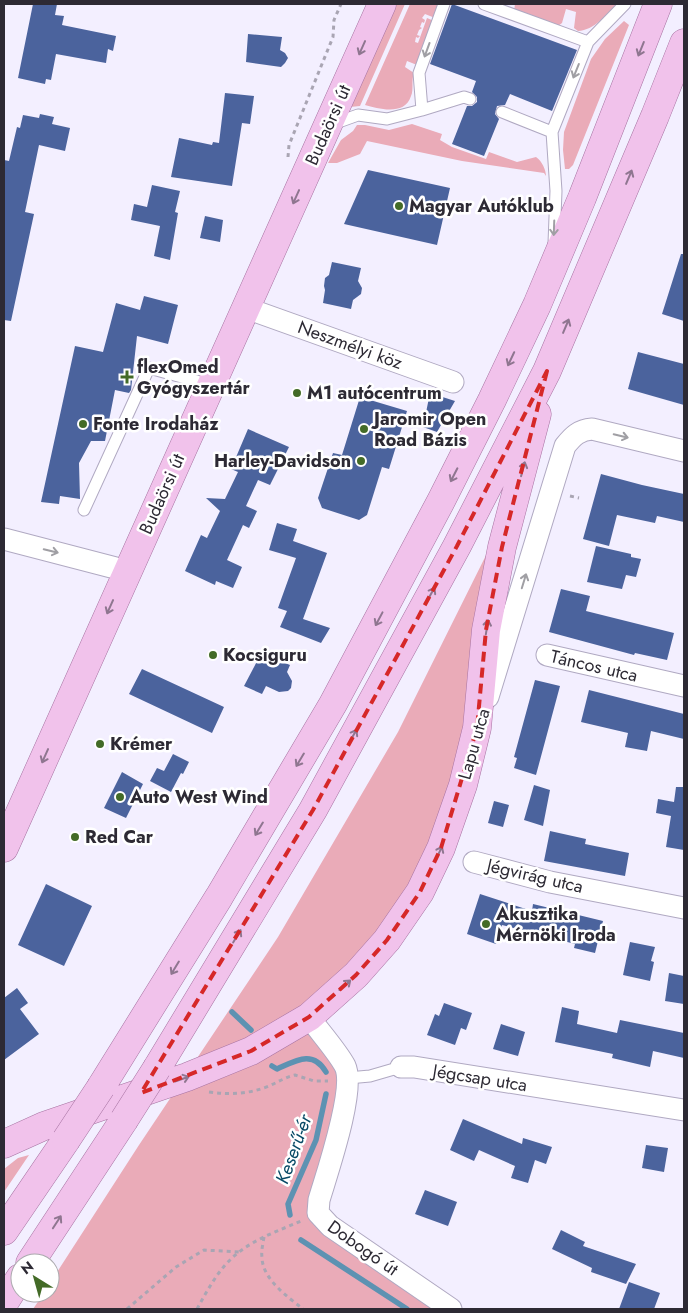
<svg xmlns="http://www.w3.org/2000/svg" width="688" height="1313" viewBox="0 0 688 1313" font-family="Jost,sans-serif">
<rect width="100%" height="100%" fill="#f3efff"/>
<path fill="#eaabb8" d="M394,4H405L360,106L350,107Z
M410,4H441L435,18L425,14L422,18L425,20L424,23L422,22L420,27L422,28L419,30L417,35L420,36L418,38L416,37L415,42L418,43L427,18L434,21L417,65L407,61L405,67L414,73C411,81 414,89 411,96C405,116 379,109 365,105Z
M515,4H617C605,15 595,30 578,31L574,28L576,12L566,9L562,23L558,26L514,11Z
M624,21L629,25L573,165L569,169H565L563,150L564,132L591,59L605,39Z
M412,124L442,134L440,140L452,147L486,159L489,152L517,162L536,157C542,161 546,170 546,176L544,173L462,161L367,141L360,154L337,163H328L341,140L353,131L357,125H365L389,130Z
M517,493L477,728L420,892L309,1017L345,1066L317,1207L447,1309H33L44,1293H50V1283L139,1145L278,937L398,732Z
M29,1155L4,1192V1169L18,1158Z"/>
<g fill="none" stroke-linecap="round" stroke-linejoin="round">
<path stroke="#5d92b2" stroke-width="5.5" d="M232,1012L251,1030
M272,1066L277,1069C295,1061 313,1049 326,1072
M290,1215L288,1204L316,1140L326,1094
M301,1240L407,1309"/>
</g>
<path fill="#4b639d" d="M33,4H57L55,15L64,16L62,25L116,36L113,51L108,49L106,63L56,54L51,80L46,79L45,84L18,78Z
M452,4L577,50L552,111L510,94L505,105L497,106L495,114L499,119L484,156L452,144L467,106H472L477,102V97L472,92L476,81L430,64Z
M248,34L282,37L280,50L285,53L288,58L285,63L281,67L246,62Z
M225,93L254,96L250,124L242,123L232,186L171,177L179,138L212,145L213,142L219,143Z
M40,114L54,117L52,124L70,128L65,151L39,145L25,212L34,214L11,321L4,320V160L9,161L17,127L20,128L23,115L39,118Z
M368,170L450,188L437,245L344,224Z
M152,185L180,191L175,212L178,213L170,260L154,256L160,226L131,220L134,204L147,207Z
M205,216L223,220L220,242L200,238Z
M681,254H684V321L662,314Z
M332,262L361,268L358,281L362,288L361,294L353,300L351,309L323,303L325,290L324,286L325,278L329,275Z
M144,296L178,305L168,344L137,336L131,390L129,393L115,390L105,441H91L79,463L80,499L60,496L59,504L41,502L75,346L103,352L116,303L140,310Z
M638,352L684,364V405L628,389Z
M430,393L455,401L437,432L423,427Z
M360,397L407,411L389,469L382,467L367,515L359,520L322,508L318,498L333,453L342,455Z
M248,429L289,447L270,485L258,480L246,506L257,511L249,528L243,525L227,560L242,567L233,588L216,581L215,585L185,571L201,535L207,538L220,511L206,498L225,499L238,472L231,469Z
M601,474L642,485L684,494V522L657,516L655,523L617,515L609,546L583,539Z
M277,523L297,529L293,541L327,553L303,619L330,628L321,643L280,627L287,611L278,608L296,558L269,550Z
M596,546L631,554V557L641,559L636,577L626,575L622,589L587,582Z
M561,589L590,596L586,611L674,633L667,660L635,653L634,655L549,632Z
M264,648L277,654L275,659L290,665L287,672L292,681L291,688L288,691L279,692L266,686L262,694L244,686Z
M142,669L224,707L212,733L129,694Z
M535,680L560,686L536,775L514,768L517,758L514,757Z
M589,690L684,714V739L651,731L647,751L625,747L628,733L581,722Z
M173,754L189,762L183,774L181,773L171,792L150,781L157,768L164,771Z
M122,772L143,784L126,818L104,808Z
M534,785L550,790L543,826L524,820Z
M676,787H684V850L666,847L671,816L656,813L658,799L674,802Z
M494,801L509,805L503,827L488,823Z
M550,831L586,839L585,844L629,853L625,876L544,861Z
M46,884L92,906L64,966L18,945Z
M480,894L532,911L533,904L603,921L595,953L574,948L575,944L502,925L496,944L467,934Z
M630,942L655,947L651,961L654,962L650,981L623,975Z
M669,973L684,976V1004L665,1001Z
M17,988L28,1003L20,1009L39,1034L4,1060V998Z
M444,1003L472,1013L466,1030L461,1028L455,1045L427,1035L435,1014L439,1016Z
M562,1007L579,1011L577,1024L617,1033L620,1020L684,1033V1058L653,1051L650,1067L612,1058L613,1054L555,1042Z
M501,1024L525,1032L518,1056L493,1049Z
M463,1119L522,1144L523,1138L552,1147L546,1164L535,1160L528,1183L511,1178L515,1166L479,1150L474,1161L450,1150Z
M646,1145L668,1148L664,1172L642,1168Z
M425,1190L457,1202L448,1226L415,1214Z
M561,1230L585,1242L583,1246L636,1264L626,1284L591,1272L592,1268L552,1249Z
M629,1282L660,1293L654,1309H619Z"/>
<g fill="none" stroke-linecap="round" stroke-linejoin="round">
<defs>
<path id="lane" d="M484,4L588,42
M422,110L464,97L470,99
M502,112L552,132
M333,124L358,115L387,119L422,110L419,73L444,4
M554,243L556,191L552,132L588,42L625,4
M84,510L149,368L211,385
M348,1078L370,1076L401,1067"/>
<path id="street" d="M246,308L453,382
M4,539L127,571
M547,655L684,686
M488,697L565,446C573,436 579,430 592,429L684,451
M474,862L550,882L684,908
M309,1017C319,1031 337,1051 345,1066C356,1089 327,1173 319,1200L318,1213L330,1226L451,1309
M401,1067H414L684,1110"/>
<path id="primary" d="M4,848L382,4
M157,1068L313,810L457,546L547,371L655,116L684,43
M101,1087L219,897L333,704L441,501L492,400L537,305L582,198L658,4
M4,1144L44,1126L187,1077L251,1051L309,1017L356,975L387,940L420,892L441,848L463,785L477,728L486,630L502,547L537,414
M4,1231L66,1140
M30,1263L124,1120
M4,1303L20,1278"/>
</defs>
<use href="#lane" stroke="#b0a9c2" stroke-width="13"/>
<use href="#street" stroke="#b0a9c2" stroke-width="23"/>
<use href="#primary" stroke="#a773a2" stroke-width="29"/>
<path stroke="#a9a5b3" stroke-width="3" stroke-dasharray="4 4" stroke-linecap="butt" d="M288,157L289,145L333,37L334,20L341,4
M570,496L579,498
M209,1092C231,1095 249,1094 269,1086C278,1082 286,1077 295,1075L314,1081H328
M264,1237C263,1244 261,1251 262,1257C262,1279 288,1297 303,1309
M127,1309L176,1267L204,1250L239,1252
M197,1309C207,1291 217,1272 232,1258C251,1240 278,1231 301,1221"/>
<use href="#lane" stroke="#fff" stroke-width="11"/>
<use href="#street" stroke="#fff" stroke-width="21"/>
<use href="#primary" stroke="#f1c2eb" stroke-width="28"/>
<defs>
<path id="primary-bridge" d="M124,1120L157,1068
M66,1140L101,1087"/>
</defs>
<use href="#primary-bridge" stroke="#a773a2" stroke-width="29" stroke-linecap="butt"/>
<use href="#primary-bridge" stroke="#f1c2eb" stroke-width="28"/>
</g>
<defs><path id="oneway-shaft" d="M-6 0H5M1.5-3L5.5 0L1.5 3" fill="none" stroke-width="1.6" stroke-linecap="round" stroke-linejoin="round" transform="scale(1.25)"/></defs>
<g stroke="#8f7690">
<use href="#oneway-shaft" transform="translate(362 48) rotate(114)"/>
<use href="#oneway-shaft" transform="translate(641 49) rotate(112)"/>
<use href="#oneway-shaft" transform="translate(629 177) rotate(-67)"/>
<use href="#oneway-shaft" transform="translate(296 197) rotate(114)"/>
<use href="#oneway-shaft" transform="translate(566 326) rotate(-67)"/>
<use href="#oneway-shaft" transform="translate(511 359) rotate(115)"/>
<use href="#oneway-shaft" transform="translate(523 469) rotate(-75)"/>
<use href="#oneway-shaft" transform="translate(454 475) rotate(117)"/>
<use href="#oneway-shaft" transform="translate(431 594) rotate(-61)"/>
<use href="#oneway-shaft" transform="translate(110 607) rotate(114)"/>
<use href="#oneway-shaft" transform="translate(379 619) rotate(118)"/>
<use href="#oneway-shaft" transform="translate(487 627) rotate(-81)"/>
<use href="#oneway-shaft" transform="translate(353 736) rotate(-61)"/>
<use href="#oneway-shaft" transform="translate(45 756) rotate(114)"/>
<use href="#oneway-shaft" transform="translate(300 760) rotate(121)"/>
<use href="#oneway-shaft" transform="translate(259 829) rotate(121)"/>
<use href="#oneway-shaft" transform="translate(439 853) rotate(-65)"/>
<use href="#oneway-shaft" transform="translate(237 936) rotate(-59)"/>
<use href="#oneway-shaft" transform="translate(175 968) rotate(121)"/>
<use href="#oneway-shaft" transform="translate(345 985) rotate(-41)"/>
<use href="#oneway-shaft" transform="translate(182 1079) rotate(-19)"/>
<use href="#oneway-shaft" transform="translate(57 1222) rotate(-57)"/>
</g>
<g stroke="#a09fa4">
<use href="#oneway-shaft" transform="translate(427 50) rotate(110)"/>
<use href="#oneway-shaft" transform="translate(576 71) rotate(112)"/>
<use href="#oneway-shaft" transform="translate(554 228) rotate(92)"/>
<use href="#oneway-shaft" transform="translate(621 436) rotate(13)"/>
<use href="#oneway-shaft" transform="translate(51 551) rotate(14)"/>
<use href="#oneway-shaft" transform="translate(524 581) rotate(-73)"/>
</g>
<path fill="none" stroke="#d62828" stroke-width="4" stroke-dasharray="10 6" stroke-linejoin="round" d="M547,371L502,547L486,630L477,728L441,848L420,892L387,940L356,975L309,1017L251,1051L141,1093L313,810L457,546Z"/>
<g fill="#436b27" stroke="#fff" stroke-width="2">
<circle cx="399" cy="206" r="5"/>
<path d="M124.5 369.5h5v5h5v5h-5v5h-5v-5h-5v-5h5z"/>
<circle cx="297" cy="393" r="5"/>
<circle cx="83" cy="424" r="5"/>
<circle cx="364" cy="429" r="5"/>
<circle cx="361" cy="461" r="5"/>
<circle cx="213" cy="655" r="5"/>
<circle cx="100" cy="744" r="5"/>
<circle cx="120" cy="797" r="5"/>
<circle cx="75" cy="837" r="5"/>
<circle cx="486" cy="924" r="5"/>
</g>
<g text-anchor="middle" stroke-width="5" stroke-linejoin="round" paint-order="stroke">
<g font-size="18" fill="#2d2a34" stroke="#fff">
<text transform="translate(328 125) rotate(-66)" y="6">Budaörsi út</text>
<text transform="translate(350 345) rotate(20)" y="6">Neszmélyi köz</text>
<text transform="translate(162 494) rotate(-66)" y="6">Budaörsi út</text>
<text transform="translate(594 666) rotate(13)" y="6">Táncos utca</text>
<text transform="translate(474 744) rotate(-74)" y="6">Lapu utca</text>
<text transform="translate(535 876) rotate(13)" y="6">Jégvirág utca</text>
<text transform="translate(480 1078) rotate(9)" y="6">Jégcsap utca</text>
<text transform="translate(363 1248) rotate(35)" y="6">Dobogó út</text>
</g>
<g font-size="18" font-weight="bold" fill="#2d2a34" stroke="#fff" text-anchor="start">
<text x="409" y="212">Magyar Autóklub</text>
<text x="137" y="373">flexOmed<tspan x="137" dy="21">Gyógyszertár</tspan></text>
<text x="307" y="399">M1 autócentrum</text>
<text x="374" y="425">Jaromir Open<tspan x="374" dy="21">Road Bázis</tspan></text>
<text x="93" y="430">Fonte Irodaház</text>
<text x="351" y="467" text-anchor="end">Harley-Davidson</text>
<text x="223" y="661">Kocsiguru</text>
<text x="110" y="750">Krémer</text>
<text x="130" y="803">Auto West Wind</text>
<text x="85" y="843">Red Car</text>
<text x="496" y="920">Akusztika<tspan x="496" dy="21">Mérnöki Iroda</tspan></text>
</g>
<g font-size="19" font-style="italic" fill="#084a66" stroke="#fff">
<text transform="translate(293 1149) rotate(-70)" y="7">Keserű-ér</text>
</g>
</g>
<rect width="688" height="1313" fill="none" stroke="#2d2a34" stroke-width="10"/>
<g transform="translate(35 1278) rotate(323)"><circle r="24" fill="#ffffff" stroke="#abaaae"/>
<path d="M0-4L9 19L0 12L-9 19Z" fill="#436b27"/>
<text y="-8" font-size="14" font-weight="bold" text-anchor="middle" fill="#2d2a34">N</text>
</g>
</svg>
